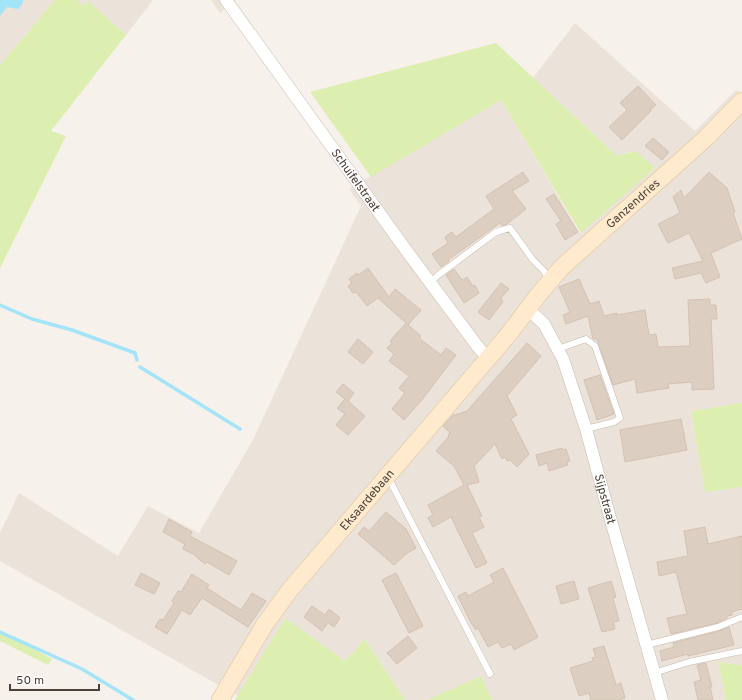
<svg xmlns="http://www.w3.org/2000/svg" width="742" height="700" viewBox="0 0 742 700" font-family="Overpass,sans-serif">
<rect width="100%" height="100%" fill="#f7f1eb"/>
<path fill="#ebe2d9" d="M0,0H55L0,65Z
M77,0H153L126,35L87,1L84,6Z
M211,0H236L220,13Z
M575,23L695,131L736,90L742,94V403L691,411L705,492L742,487V665L718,662L726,700H492L481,676L427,700H405L366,640L345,661L285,618L238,696L0,561V533L19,493L118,556L148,506L199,533L253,440L361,206L349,189L501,100L580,233L655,168L636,151L617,156L533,78Z"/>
<path fill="#ddeeb1" d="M55,0H77L84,6L88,1L126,35L51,131L66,136L0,268V65Z
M496,43L617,156L636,151L655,168L581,233L501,100L371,177L310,92Z
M742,403V487L705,492L691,411Z
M285,618L345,661L365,639L405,700H235Z
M0,630L52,659L48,665L0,641Z
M718,662L742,665V700H726Z
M481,676L492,700H427Z"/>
<path fill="#a3e4f8" d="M0,0H23V3L18,9L7,7L0,16Z"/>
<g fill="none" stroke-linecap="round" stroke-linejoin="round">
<path stroke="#a3e4f8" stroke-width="3.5" d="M0,305L32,319L72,330L135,353L137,360
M140,367L240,429
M0,632L82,669L133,700"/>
</g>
<path fill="#ddcec2" stroke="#d5c1b2" d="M638,86L656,105L650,110L651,111L622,140L609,127L627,110L620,103Z
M653,138L669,152L662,160L645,146Z
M523,172L529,181L512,191L526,209L507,224L502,226L500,223L448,260L449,261L441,267L432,254L448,243L445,237L452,232L456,237L494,209L486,196Z
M709,172L727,188L735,212L733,213L742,239L711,253L720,277L706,283L701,273L675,279L672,268L703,261L689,233L668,243L658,224L680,213L673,197L681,190L684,198Z
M554,194L578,232L565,240L556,224L561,221L546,199Z
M368,268L389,297L395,289L421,310L408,325L421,336L419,338L441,355L446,348L456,355L421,401L404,420L392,409L405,393L399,388L409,376L389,361L394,354L387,348L392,343L390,341L406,323L378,298L367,306L356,292L353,293L348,286L352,283L349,279L357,273L358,275Z
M454,269L462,280L467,277L473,286L475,285L479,293L464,303L446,275Z
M579,279L590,304L599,301L604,316L617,313V315L645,310L649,335L656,334L658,347L690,346L688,300L710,299V305H716L717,319H711L714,389L692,390V382L668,384L669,388L637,393L635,379L613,385L597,339H593L588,316L566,324L563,315L570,312L559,287Z
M501,283L509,289L501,298L503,302L489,320L478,312Z
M358,339L373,352L363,364L348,352Z
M527,343L541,356L507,396L517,415L511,419L529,454L517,467L510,460L507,461L505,457L502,459L495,444L474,466L479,482L467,485L482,516L479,517L484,527L472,533L487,563L476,568L451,517L433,527L428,518L433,515L428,505L464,485L454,466L436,451L449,436L448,435L450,433L443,426L454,414L455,415L467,411Z
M600,375L614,414L597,420L584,380Z
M343,384L354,393L348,401L365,416L348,435L336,425L345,414L337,408L345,399L336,392Z
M681,419L687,450L625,462L620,430Z
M562,448L563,450L566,449L570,461L567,462L568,465L549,471L547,463L539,466L536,455Z
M386,512L406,529L416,548L406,554L394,565L358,534L364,527L369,531Z
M169,519L192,532L190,536L237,561L229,575L207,562L205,564L193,554L183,549L185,544L163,532Z
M705,527L708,544L742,536V609L732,612V615L727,616V618L717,623L671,634L667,618L687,614L676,572L659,576L657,562L688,556L684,531Z
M503,568L538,637L514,650L511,644L502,648L498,642L488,647L478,628L476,630L471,623L458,596L466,592L468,596L494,582L490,575Z
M141,573L160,583L154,594L135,585Z
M396,573L423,626L409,633L382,580Z
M192,574L209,585L207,588L241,610L252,593L266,601L248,627L202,598L190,615L182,610L167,634L155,627L160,619L163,620L174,603L172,601L178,591L181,592Z
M574,581L579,599L561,604L556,586Z
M611,581L616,597L613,598L619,621L613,622L615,629L602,632L588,588Z
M312,606L325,615L329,609L340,618L334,627L328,623L322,631L304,617Z
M729,627L734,645L688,656V654L662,661L660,651L674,647L673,643L719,631Z
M408,636L417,648L397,664L387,653Z
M604,646L616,685L621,683L625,698L619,700H591L589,693L579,696L570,668L593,661L592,658L596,657L593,649Z
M706,663L712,687H710L713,700H698L694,682L701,680L697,665Z"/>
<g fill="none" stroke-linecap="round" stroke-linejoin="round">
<defs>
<path id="lane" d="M430,283L437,276L496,232L510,228L533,260L544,271L549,279
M558,349L586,339L595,346L620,418L614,422L586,429
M388,477L490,674
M646,645L718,627L742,617
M654,673L689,662L742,651"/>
<g id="street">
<path id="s1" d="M226,0L406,250L478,347L488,358"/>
<path id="s2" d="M528,309L544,324L563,359L586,429L608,510L662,700"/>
</g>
<g id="secondary">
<path id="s3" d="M220,700L265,624L289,591L508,335L539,294L561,268L707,137L742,101"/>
</g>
</defs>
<use href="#lane" stroke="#c7baaf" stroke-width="7"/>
<use href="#street" stroke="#c7baaf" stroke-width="13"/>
<use href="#secondary" stroke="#dec099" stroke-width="18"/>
<use href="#lane" stroke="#fff" stroke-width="6"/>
<use href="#street" stroke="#fff" stroke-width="12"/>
<use href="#secondary" stroke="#ffeacd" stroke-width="17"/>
</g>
<g text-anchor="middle" stroke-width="3" stroke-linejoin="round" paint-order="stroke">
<g font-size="12" fill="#4c4138" stroke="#fff">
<text dy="4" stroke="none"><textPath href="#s1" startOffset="222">Schuifelstraat</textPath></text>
<text dy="4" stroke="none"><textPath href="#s3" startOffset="648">Ganzendries</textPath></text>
<text dy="4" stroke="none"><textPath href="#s3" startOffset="249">Eksaardebaan</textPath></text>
<text dy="4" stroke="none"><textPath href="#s2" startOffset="208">Sijpstraat</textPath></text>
</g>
</g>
<path d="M10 684v6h89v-6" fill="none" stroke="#4c4138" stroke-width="2"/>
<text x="16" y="684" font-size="12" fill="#4c4138" stroke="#ffffff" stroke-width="3" paint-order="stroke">50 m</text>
</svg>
